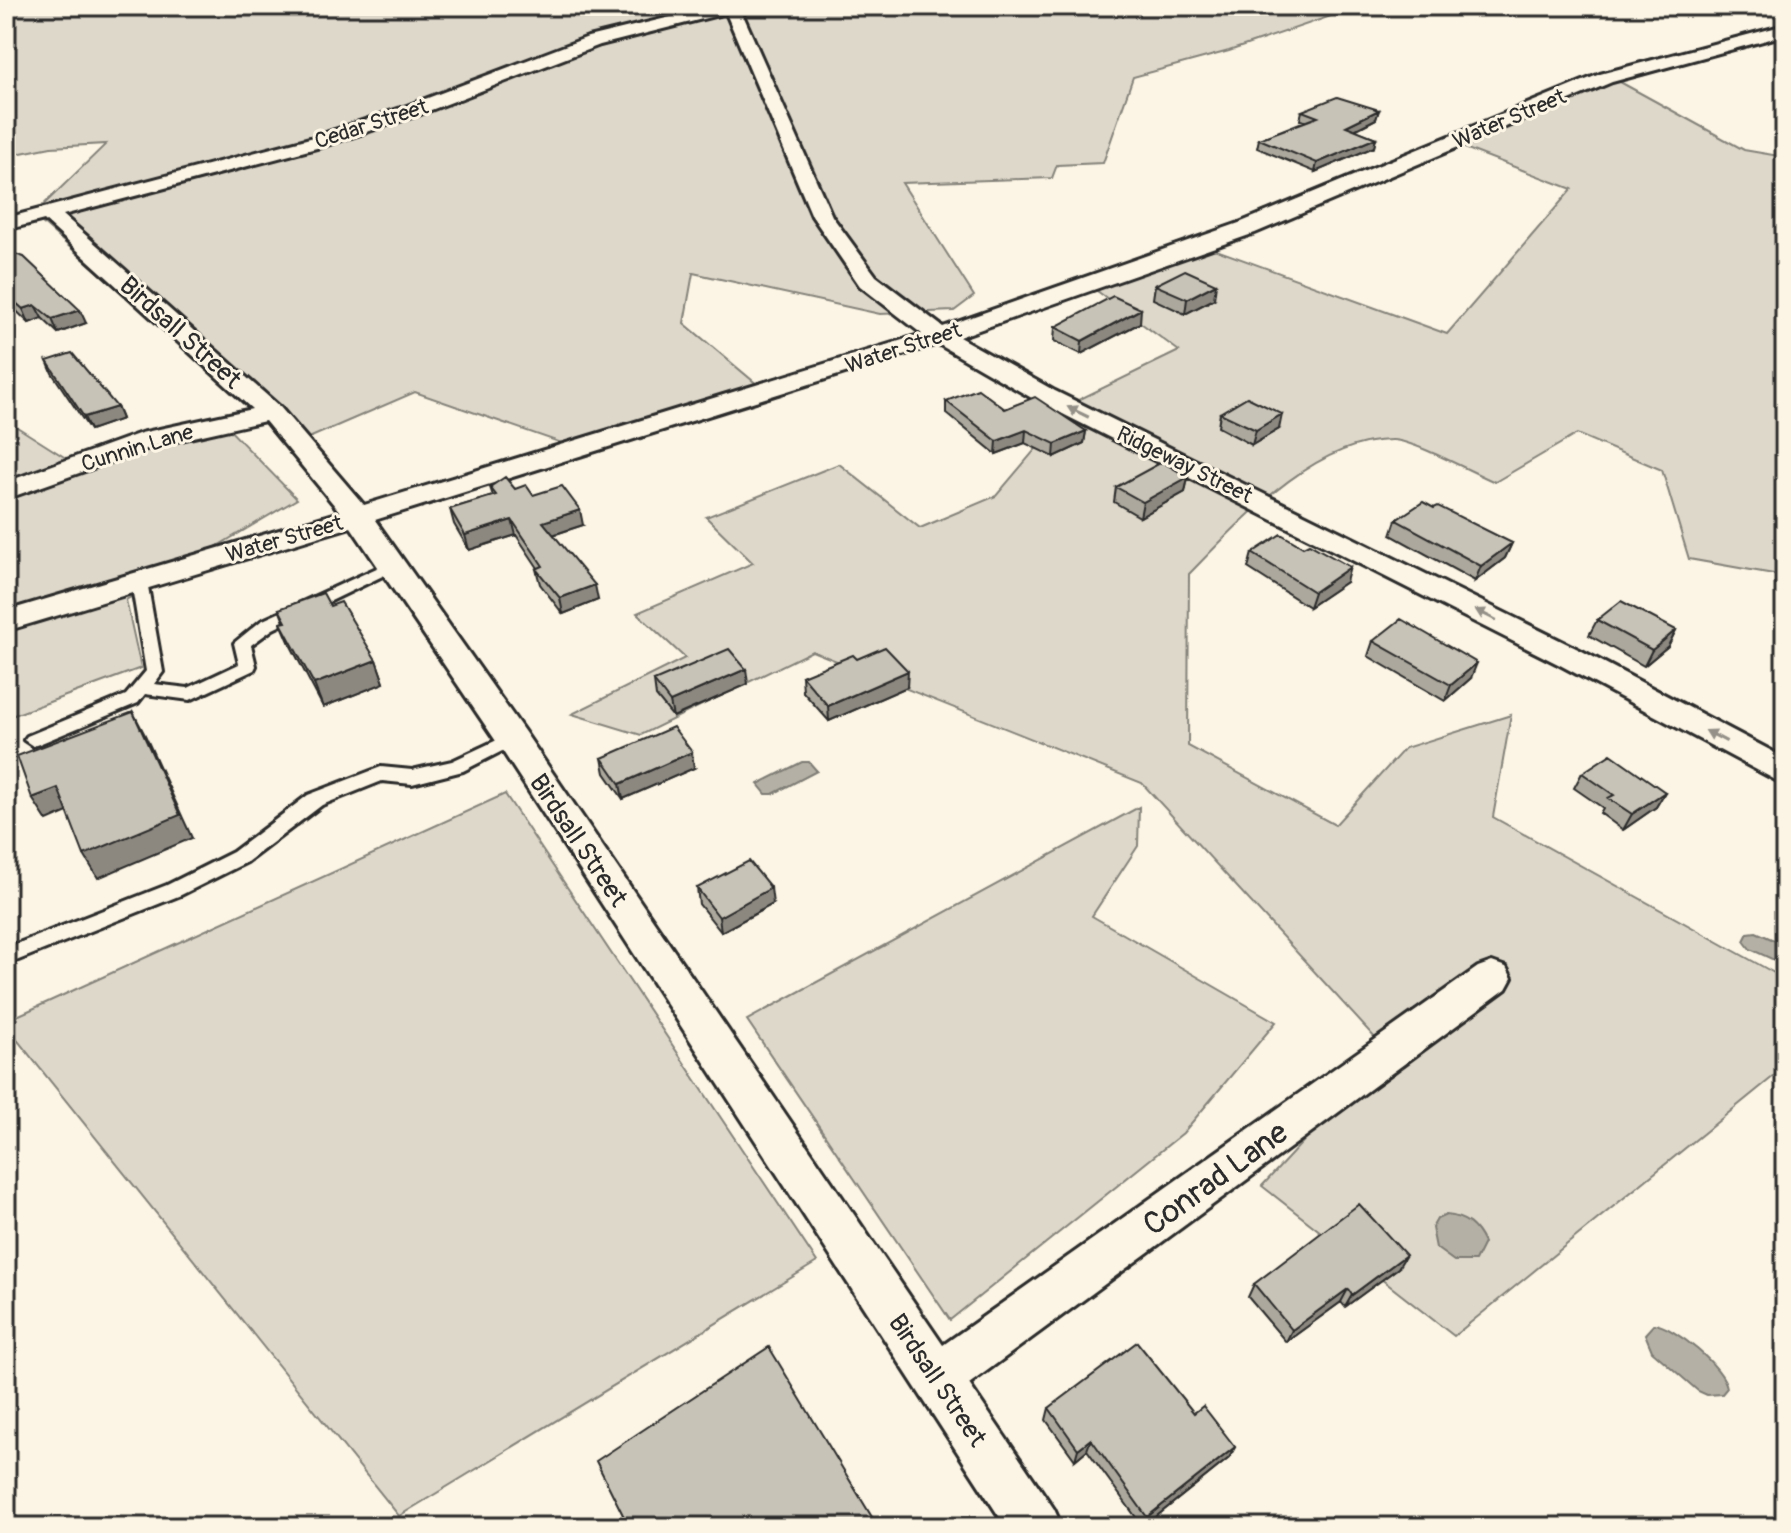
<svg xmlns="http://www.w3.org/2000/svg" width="1791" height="1533" viewBox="0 0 1791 1533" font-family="Pangolin,sans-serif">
<rect width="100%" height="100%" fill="#fcf5e5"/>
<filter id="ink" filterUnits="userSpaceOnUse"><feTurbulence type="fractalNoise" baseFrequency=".0125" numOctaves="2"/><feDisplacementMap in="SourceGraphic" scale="16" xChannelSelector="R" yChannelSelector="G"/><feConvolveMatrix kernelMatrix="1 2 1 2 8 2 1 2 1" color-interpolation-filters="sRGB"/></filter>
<g filter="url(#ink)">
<path fill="#ded8ca" stroke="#84827a" stroke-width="2" d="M6,6H1360L1229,51L1133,77L1103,163L1057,165L1052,178L902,183L974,296L954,311L880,314L693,273L684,323L759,386L579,449L415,392L295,444L33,215L106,144L51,147L6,156Z
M1611,77L1744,150L1785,157V576L1689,559L1662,470L1577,434L1495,482C1474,473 1412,440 1393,440C1314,439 1240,522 1189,574L1188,746L1335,825L1405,748L1511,715L1493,817L1785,979V1067L1454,1336L1262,1186L1387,1051L1142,783L812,651L641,735L572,714L685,658L637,613L753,563L706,517L839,464L920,528L996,496L1076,401L1179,351L1093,288L1200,244L1447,334L1572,189L1449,142Z
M6,420L69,460L223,423L297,499L126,600L141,668L6,718Z
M505,794L817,1262L399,1516L6,1026V1021Z
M1139,807L1138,846L1092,916L1276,1022L1183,1133L950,1320L747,1020Z"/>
<path fill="#b4b0a5" stroke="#7d7b74" stroke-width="2" d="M802,762H809L817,771L773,794H766L758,784Z
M1756,932L1785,945V965L1750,949L1744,941L1748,933Z
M1446,1215C1466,1217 1476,1226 1484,1243L1475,1261H1454L1436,1248L1432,1228L1437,1219Z
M1654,1324C1674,1326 1725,1368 1727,1388L1722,1394L1707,1395L1698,1391L1652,1351L1645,1334Z"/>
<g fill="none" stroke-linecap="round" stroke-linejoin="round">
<defs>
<path id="lane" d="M392,561L400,566L397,569L273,629L251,645L256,666L254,670L190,700L145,694L138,703L39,744L33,746L24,740L27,736L126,695L146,671L131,581L133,578L139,576L147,581L163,672L154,684L188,688L239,664L234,643L261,621Z
M512,733L521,739L518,743L463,771L412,784L382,781L322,805L247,862L181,895L6,965V948L167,885L233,852L308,795L381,767L412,770L452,761Z"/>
<path id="street" d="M716,6H739L832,216L876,276L943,327L1239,223L1600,74L1785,25V35L1612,82L1255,233L959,337L1055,391L1582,651L1785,758V785L1560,665L1037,401L938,344L375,520L524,731L943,1345L1478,967L1492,962L1506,967L1512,978L1506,989L969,1384L1054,1509L1062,1527H1006L500,747L351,527L6,631V611L340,512L265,421L158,445L6,499V482L141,433L252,409L44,220L6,230V218L310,138L404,107L588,37ZM726,13L812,216L860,286L922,334L364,505L280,407L63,215L324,146L418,115L600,45Z"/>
</defs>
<use href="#lane" stroke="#2b2b2b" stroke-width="6"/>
<use href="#street" stroke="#2b2b2b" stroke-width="6"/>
<use href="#lane" fill="#fcf5e5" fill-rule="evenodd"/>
<use href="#street" fill="#fcf5e5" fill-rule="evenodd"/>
</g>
<path fill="#aca89d" stroke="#2b2b2b" stroke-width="2" d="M1379,110L1376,119L1355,130L1376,138L1374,147L1315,172L1257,148L1259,139L1305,121L1300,120L1302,111Z
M6,251L86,323L58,333L42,318L29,323L6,301Z
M1155,285L1214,299L1185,314L1153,299Z
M1140,323L1081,354L1054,341L1055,327Z
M47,361L117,407L122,419L90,430L52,373Z
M946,401L1005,409L1086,431L1084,443L1054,457L1025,443L996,454L946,413Z
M1220,413L1279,429L1252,445L1218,427Z
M1188,477L1185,492L1140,517L1114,502L1116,487Z
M490,487L515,489L533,495L583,525L553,535L598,600L563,614L540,584L536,569L538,568L516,535L469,550L454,524L450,509L493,496Z
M1396,520L1512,543L1505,558L1475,581L1391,535Z
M1252,553L1346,582L1309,607L1248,568Z
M330,606L376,660L384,683L323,707L291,646L281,623L284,622L279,609Z
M1597,620L1676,630L1668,646L1644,666L1589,635Z
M1373,641L1471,678L1445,701L1368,656Z
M857,659L907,687L829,721L803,692L802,676Z
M654,681L748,684L673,717L656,696Z
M602,758L694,768L623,799L605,773Z
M1582,773L1665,792L1656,807L1623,830L1600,813L1603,808L1574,788Z
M697,888L773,904L721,932L699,904Z
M1398,1268L1345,1307L1341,1302L1286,1342L1248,1297L1254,1284Z
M1049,1408L1194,1413L1235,1447L1229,1458L1143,1527L1087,1450L1075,1460L1046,1420Z"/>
<path fill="#8c8880" stroke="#2b2b2b" stroke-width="2" d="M1379,110L1376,119L1344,135L1346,126Z
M1376,138L1374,147L1315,172L1317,163Z
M1216,284L1214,299L1185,314L1187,299Z
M35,305L42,318L29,323L23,309Z
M1141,309L1140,323L1081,354L1082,341Z
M80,310L86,323L58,333L52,319Z
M117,407L122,419L90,430L84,417Z
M1282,414L1279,429L1252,445L1256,430Z
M1026,430L1025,443L996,454L997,441Z
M1086,431L1084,443L1054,457L1055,444Z
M1188,477L1185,492L1140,517L1143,502Z
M580,510L583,525L546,537L543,522Z
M512,520L516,535L469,550L465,535Z
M1512,543L1505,558L1475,581L1481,566Z
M1350,567L1346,582L1309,607L1314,592Z
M595,585L598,600L563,614L560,598Z
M1676,630L1668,646L1644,666L1652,650Z
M376,660L384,683L323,707L314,684Z
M1477,663L1471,678L1445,701L1451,685Z
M746,669L748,684L673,717L670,702Z
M908,671L907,687L829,721L828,706Z
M133,712L145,735L192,838L98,878L84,855Z
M692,752L694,768L623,799L620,784Z
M58,788L72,810L47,821L32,798Z
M1665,792L1656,807L1623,830L1632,814Z
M771,888L773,904L721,932L719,917Z
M1406,1255L1398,1268L1345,1307L1352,1295Z
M1348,1289L1341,1302L1286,1342L1292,1330Z
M1091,1439L1087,1450L1075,1460L1078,1449Z
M1235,1447L1229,1458L1143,1527L1147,1517Z"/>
<path fill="#c8c3b7" stroke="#2b2b2b" stroke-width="2" d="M1337,97L1379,110L1346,126L1376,138L1317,163L1259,139L1318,117L1302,111Z
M6,251L24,257L80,310L52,319L35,305L23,309L6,294Z
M1185,270L1216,284L1187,299L1155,285Z
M1113,296L1141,309L1082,341L1055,327Z
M72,353L117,407L84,417L47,361Z
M978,389L1005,409L1035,397L1086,431L1055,444L1026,430L997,441L946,401Z
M1247,397L1282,414L1256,430L1220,413Z
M1162,462L1188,477L1143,502L1116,487Z
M505,477L515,489L526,485L533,495L562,486L580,510L543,522L595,585L560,598L536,569L543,566L512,520L465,535L450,509L496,495L490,487Z
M1423,502L1434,508L1438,506L1512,543L1481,566L1396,520Z
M1281,534L1303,547L1309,544L1350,567L1314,592L1252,553Z
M323,593L330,606L341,602L376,660L314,684L281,623L286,622L279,609Z
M1621,601L1676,630L1652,650L1597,620Z
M1401,619L1477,663L1451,685L1373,641Z
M885,647L908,671L828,706L802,676L853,655L857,659Z
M729,649L746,669L670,702L654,681Z
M133,712L180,815L84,855L58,788L32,798L17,756Z
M673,727L692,752L620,784L602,758Z
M1611,754L1665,792L1632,814L1608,798L1614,795L1582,773Z
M749,861L771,888L719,917L697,888Z
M1359,1204L1406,1255L1352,1295L1348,1289L1292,1330L1254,1284Z
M1137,1342L1194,1413L1203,1406L1235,1447L1147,1517L1091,1439L1078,1449L1049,1408Z
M769,1347L878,1527H629L596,1461Z"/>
<defs><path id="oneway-solid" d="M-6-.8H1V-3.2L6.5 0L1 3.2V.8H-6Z" transform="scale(2)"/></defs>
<g fill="#949088">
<use href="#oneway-solid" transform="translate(1078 412) rotate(-154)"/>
<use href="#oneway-solid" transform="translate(1486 615) rotate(-153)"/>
<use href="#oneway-solid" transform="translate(1716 736) rotate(-152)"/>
</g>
</g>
<g text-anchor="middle" stroke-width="6" stroke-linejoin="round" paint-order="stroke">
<g font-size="22" fill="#2b2b2b" stroke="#fcf5e5">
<text transform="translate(1509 118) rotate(-23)" y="8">Water Street</text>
<text transform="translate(371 123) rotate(-18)" y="8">Cedar Street</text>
<text transform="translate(903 347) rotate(-18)" y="8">Water Street</text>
<text transform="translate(137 447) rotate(-17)" y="8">Cunnin Lane</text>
<text transform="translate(1185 464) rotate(26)" y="8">Ridgeway Street</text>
<text transform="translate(284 538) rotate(-16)" y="8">Water Street</text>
</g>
<g font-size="26" fill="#2b2b2b" stroke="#fcf5e5">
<text transform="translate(181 332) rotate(42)" y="9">Birdsall Street</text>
<text transform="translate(579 840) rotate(56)" y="9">Birdsall Street</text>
<text transform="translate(938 1380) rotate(56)" y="9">Birdsall Street</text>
</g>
<g font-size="32" fill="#2b2b2b" stroke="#fcf5e5">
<text transform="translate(1215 1178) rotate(-36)" y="11">Conrad Lane</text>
</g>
</g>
<rect width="1791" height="1533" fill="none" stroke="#fcf5e5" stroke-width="32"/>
<rect x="16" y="16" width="1759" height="1501" fill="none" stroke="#2b2b2b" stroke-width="3" filter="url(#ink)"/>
</svg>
